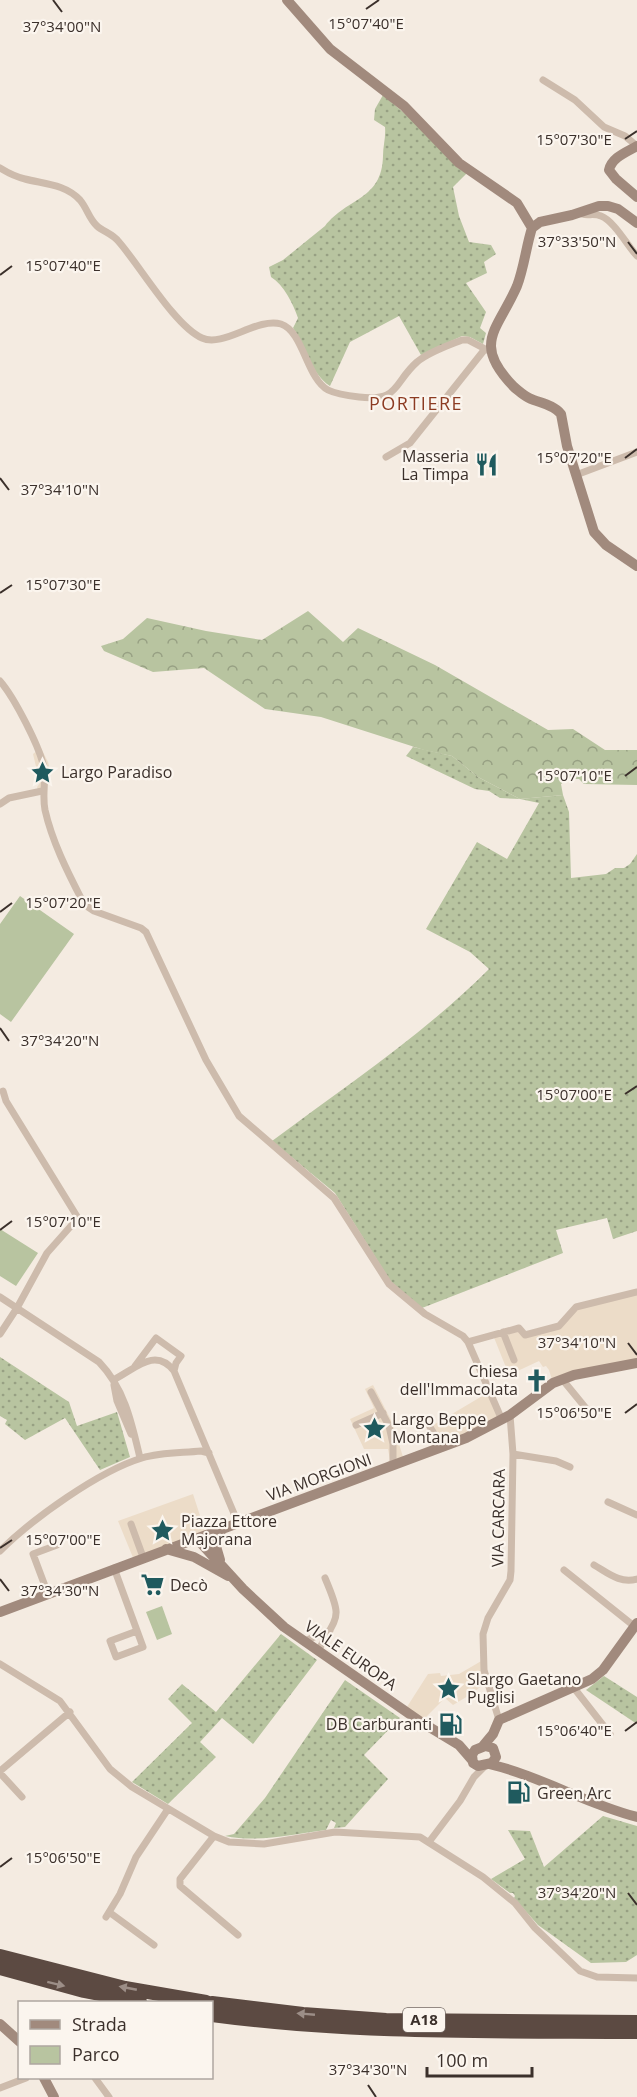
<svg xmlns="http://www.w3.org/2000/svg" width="637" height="2097" viewBox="0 0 637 2097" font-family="'Open Sans',sans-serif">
<defs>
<pattern id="green-dots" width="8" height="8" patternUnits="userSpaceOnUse" patternTransform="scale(1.5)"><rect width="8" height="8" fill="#b8c4a0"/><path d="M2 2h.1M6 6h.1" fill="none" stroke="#97a083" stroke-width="1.8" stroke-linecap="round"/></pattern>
<pattern id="forest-crowns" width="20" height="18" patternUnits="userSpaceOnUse" patternTransform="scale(1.5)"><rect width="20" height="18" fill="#b8c4a0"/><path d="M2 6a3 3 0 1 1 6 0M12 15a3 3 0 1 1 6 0" fill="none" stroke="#97a083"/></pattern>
</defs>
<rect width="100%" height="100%" fill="#f4ebe1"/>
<path fill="url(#green-dots)" d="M383,95L410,118L458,168L467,173L453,187L459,216L469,242L491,245L496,254L484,262L487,273L466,283L486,312L480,328L486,333L483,344L470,337L462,336L421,355L399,316L350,342L330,386C310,373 306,346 293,328L298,318C293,304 284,285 271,277L269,267L283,260L325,226C348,197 382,200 383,156C383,146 386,137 385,127L374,120L375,109Z
M413,747L452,756L478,777L520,799L563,795L569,812L571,878L606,874L615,868H624L630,864L637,854V1231L613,1239L607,1218L556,1230L563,1253L422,1308L391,1282L335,1193L272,1141C346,1086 424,1034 489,969L470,952L426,929L477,842L507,859L539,803L520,799L500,798L489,791L475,789L406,756Z
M0,1357L69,1402L77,1426L117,1412L130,1457L100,1470L65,1418L25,1440L5,1424L7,1420L0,1416Z
M281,1634L317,1660L253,1744L222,1718L200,1742L216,1757L168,1804L132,1782L192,1723L168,1699L182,1684L216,1712Z
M604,1676L637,1697V1724L586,1690Z
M345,1680L400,1718L364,1755L388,1779L345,1827L334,1828L336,1823L331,1820L326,1830C292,1834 260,1843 225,1836L234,1834L265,1798Z
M603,1816L637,1826V1955L626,1962L591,1963L538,1925L514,1898L515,1896L513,1893H510L491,1879L525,1859L508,1830L530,1831L544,1867Z"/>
<path fill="url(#forest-crowns)" d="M308,611L343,642L358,628L435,665L548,730L573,729L605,750H637V785L584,784L579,779H568L561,784L563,795L520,799L478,777L452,756L424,750L321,717L265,709L204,668L153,672L104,651L101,646L123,639L147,618L206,631L262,640Z"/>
<path fill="#b8c4a0" d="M20,896L74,934L11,1022L0,1014V924Z
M0,1229L38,1253L16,1286L0,1276Z
M162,1606L172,1634L157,1640L146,1612Z"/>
<path fill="#ecdcc8" d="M41,748L48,762L50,770L46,790L39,792L37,787L40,783L33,754Z
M637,1292V1363L553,1383L549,1370L546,1366L543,1367L539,1361L509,1375L493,1335L519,1328L526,1335L558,1326L576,1307Z
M373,1385L393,1424L403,1457L386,1463L390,1460L388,1449H364L350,1419L374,1408L365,1389Z
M489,1392L502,1420L442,1447L430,1427Z
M193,1494L206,1534L134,1560L118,1521Z
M483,1660L487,1681L473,1693L453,1705L445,1698L421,1722L405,1710L428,1674L440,1673L441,1676L459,1674Z"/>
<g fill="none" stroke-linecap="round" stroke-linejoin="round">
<path stroke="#cdbbac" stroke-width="7" d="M543,80L575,100L604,127L625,136L637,146
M0,168C8,173 16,177 25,179C44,184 65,184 80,200C87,208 89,219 97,226C104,232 113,234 119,242C140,266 175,326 202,338C223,348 257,317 281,324C303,331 307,379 328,390C336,394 350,396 359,397C400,402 393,383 417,362C429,352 447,346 462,340H468L491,352
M582,214C588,216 594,213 601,216C614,221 627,245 637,256
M386,457L410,443L485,349
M576,475L637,452
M0,681C14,697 40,747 44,768C46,782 42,795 45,810C52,841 67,871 82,900L88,907L94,911L141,928L146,932L206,1060L239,1116L334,1198L389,1284L425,1314L463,1336L468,1342L502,1420
M0,804L9,798L42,791
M0,1297L99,1362C125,1389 132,1424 140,1458
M503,1332L514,1360
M0,1334L17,1308L47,1253L78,1218L6,1101L3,1091
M468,1342L519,1328L525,1335L559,1326L576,1307L637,1292
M135,1366L156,1338L181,1356L176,1363L174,1371
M562,1379L589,1412
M113,1380C134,1370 155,1346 174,1371L238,1523
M114,1385L117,1401L131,1434
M371,1392L389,1426L393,1444V1465
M356,1425L383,1413
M430,1427L442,1447
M513,1454L556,1461L570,1467
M608,1502L637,1515
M131,1524L143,1557
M0,1551C32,1519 99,1471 142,1458C161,1452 182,1453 201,1451L209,1453
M594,1565C608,1573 620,1584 637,1579
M114,1568L143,1647L116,1657L110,1641L137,1631
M564,1570L634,1626
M48,1594L33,1554L57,1545
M305,1641L330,1630
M318,1651C338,1614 343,1620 325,1578
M0,1664L60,1701L110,1769L132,1787L214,1836L229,1842L264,1844L335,1832L420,1837L483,1877L515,1903L535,1928L580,1971L597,1977L637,1978
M574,1688L610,1734
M499,1720L484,1670L483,1634L488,1618L510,1580L511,1571L513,1454L510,1415
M0,1771L70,1712
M0,1773L22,1797
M214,1836L180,1879V1886L238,1935
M429,1842L460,1801L474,1777L486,1765
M109,1912L154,1945
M106,1917L120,1894L136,1857L168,1809
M95,2078L109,2097
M0,2088L26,2078"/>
<path stroke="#a18a7d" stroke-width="10" d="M287,0L330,49L404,106L459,163L517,203L532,228
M637,146C627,152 612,157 609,170L616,179L637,197
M532,228C526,247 524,268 517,286C498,330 471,343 514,387C519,391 523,395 529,398C539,403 553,404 561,414L567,446L594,532L606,545L637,566
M532,228L540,222L572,215L599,206H608L618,209L637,223
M192,1539L200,1542L243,1589L284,1627L421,1722L459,1745L472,1760
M166,1549L194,1557L228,1576
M220,1560L215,1543L222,1529
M0,1612L466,1438L510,1415L553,1383L574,1375L637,1363
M483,1746L493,1734L499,1720L592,1679L603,1670L637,1623
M485,1746L493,1748L496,1757L492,1763L478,1766L473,1763L472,1755L475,1750Z
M489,1764C540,1776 586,1804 637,1817
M0,2024L20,2042
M44,2078L54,2097"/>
<path stroke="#5c4a42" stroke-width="14" d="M0,1956L125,1988L206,2002
M0,1968L84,1991L140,2002
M212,2003L303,2014L386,2020L637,2022
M212,2015C353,2034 495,2031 637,2032"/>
</g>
<defs><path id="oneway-solid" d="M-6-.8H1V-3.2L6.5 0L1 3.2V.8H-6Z" transform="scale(1.5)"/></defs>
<g fill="#9c8e87">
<use href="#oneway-solid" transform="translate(56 1984) rotate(14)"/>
<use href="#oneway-solid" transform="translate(128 1988) rotate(-169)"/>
<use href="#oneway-solid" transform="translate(306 2014) rotate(-175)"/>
</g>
<path fill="none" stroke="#3b302b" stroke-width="2" d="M53,0L62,12M366,9L379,0M625,139L637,131M628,242L637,254M0,275L12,266M625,458L637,449M0,478L9,490M0,593L12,585M625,776L637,767M0,912L12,903M0,1028L9,1041M625,1094L637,1086M0,1230L12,1221M628,1343L637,1355M625,1413L637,1404M0,1548L12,1540M0,1579L9,1591M625,1731L637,1722M0,1867L12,1858M628,1893L637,1905M368,2085L376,2097"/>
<defs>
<symbol id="restaurant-bare" viewBox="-9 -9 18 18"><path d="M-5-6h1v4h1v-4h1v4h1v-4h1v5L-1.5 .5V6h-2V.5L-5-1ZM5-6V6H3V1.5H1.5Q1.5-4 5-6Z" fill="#1f5a5e" stroke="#fbf5ee" stroke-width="2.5" paint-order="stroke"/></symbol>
<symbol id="sight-bare" viewBox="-9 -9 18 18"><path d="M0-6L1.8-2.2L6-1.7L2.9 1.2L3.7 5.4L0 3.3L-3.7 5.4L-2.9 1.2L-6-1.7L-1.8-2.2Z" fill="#1f5a5e" stroke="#fbf5ee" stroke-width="2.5" paint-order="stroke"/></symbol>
<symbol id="church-bare" viewBox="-9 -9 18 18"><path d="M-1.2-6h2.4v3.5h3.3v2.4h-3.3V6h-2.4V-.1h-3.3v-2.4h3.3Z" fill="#1f5a5e" stroke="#fbf5ee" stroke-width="2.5" paint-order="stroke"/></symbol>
<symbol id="supermarket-bare" viewBox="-9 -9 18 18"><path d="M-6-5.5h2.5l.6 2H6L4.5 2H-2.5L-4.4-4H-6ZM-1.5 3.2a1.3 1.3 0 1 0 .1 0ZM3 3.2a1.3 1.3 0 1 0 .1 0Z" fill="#1f5a5e" stroke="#fbf5ee" stroke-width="2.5" paint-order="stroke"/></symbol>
<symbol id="fuel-bare" viewBox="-9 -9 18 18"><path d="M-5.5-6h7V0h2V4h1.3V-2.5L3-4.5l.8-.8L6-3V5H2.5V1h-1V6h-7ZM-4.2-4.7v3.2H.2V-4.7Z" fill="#1f5a5e" stroke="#fbf5ee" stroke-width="2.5" paint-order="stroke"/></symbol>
</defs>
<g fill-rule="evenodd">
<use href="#restaurant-bare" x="470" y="448" width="33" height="33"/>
<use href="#sight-bare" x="26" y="756" width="33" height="33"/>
<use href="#church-bare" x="520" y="1364" width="33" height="33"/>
<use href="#sight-bare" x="358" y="1412" width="33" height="33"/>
<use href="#sight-bare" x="146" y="1514" width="33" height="33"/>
<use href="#supermarket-bare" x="136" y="1568" width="33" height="33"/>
<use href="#sight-bare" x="432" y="1672" width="33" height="33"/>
<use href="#fuel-bare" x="434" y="1708" width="33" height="33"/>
<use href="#fuel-bare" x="502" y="1776" width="33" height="33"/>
</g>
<g text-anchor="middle" stroke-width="4.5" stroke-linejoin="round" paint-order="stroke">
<rect fill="#fbf5ee" stroke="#756b66" stroke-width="1.5" x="403" y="2008" width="42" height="24" rx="4.5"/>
<g font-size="15" font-weight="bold" fill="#3b302b">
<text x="424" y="2025">A18</text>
</g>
<g font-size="16" fill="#3b302b" stroke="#fbf5ee" text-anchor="start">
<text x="469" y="462" text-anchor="end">Masseria<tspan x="469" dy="18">La Timpa</tspan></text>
<text x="61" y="778">Largo Paradiso</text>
<text x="518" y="1377" text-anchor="end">Chiesa<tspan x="518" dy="18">dell'Immacolata</tspan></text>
<text x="392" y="1425">Largo Beppe<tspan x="392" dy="18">Montana</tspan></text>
<text x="181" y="1527">Piazza Ettore<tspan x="181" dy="18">Majorana</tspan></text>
<text x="170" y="1591">Decò</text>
<text x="467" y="1685">Slargo Gaetano<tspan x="467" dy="18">Puglisi</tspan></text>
<text x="432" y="1730" text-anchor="end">DB Carburanti</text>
<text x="537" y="1799">Green Arc</text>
</g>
<g font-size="16" fill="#3b302b" stroke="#fbf5ee">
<text transform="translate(319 1477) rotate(-20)" y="6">VIA MORGIONI</text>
<text transform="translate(498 1518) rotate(-89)" y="6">VIA CARCARA</text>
<text transform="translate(351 1655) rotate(35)" y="6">VIALE EUROPA</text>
</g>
<g font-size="18" letter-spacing="1.5" fill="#8c3b22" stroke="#fbf5ee">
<text x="416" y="410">PORTIERE</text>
</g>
</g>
<g font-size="15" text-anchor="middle" fill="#3b302b" stroke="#fbf5ee" stroke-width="4.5" stroke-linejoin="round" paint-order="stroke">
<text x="366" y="29">15°07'40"E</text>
<text x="62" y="32">37°34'00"N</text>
<text x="574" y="145">15°07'30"E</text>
<text x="577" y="247">37°33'50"N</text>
<text x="63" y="271">15°07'40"E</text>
<text x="574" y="463">15°07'20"E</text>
<text x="60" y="495">37°34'10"N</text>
<text x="63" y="590">15°07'30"E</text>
<text x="574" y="781">15°07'10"E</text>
<text x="63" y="908">15°07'20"E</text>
<text x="60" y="1046">37°34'20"N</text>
<text x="574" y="1100">15°07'00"E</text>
<text x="63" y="1227">15°07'10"E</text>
<text x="577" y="1348">37°34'10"N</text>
<text x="574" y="1418">15°06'50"E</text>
<text x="63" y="1545">15°07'00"E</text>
<text x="60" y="1596">37°34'30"N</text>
<text x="574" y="1736">15°06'40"E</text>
<text x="63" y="1863">15°06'50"E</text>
<text x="577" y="1898">37°34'20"N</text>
<text x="368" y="2075">37°34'30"N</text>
</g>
<rect x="18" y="2001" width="195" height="78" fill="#fbf5ee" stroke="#aea6a0" stroke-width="1.5"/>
<rect x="30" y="2020" width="30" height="9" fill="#a18a7d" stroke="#aea6a0" stroke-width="1.5"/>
<text x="72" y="2031" font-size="18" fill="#3b302b">Strada</text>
<rect x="30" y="2046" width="30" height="18" fill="#b8c4a0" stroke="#aea6a0" stroke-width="1.5"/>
<text x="72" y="2061" font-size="18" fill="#3b302b">Parco</text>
<path d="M427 2067v9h105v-9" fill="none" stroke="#3b302b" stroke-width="3"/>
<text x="436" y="2067" font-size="18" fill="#3b302b" stroke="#fbf5ee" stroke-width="4.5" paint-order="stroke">100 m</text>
</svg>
